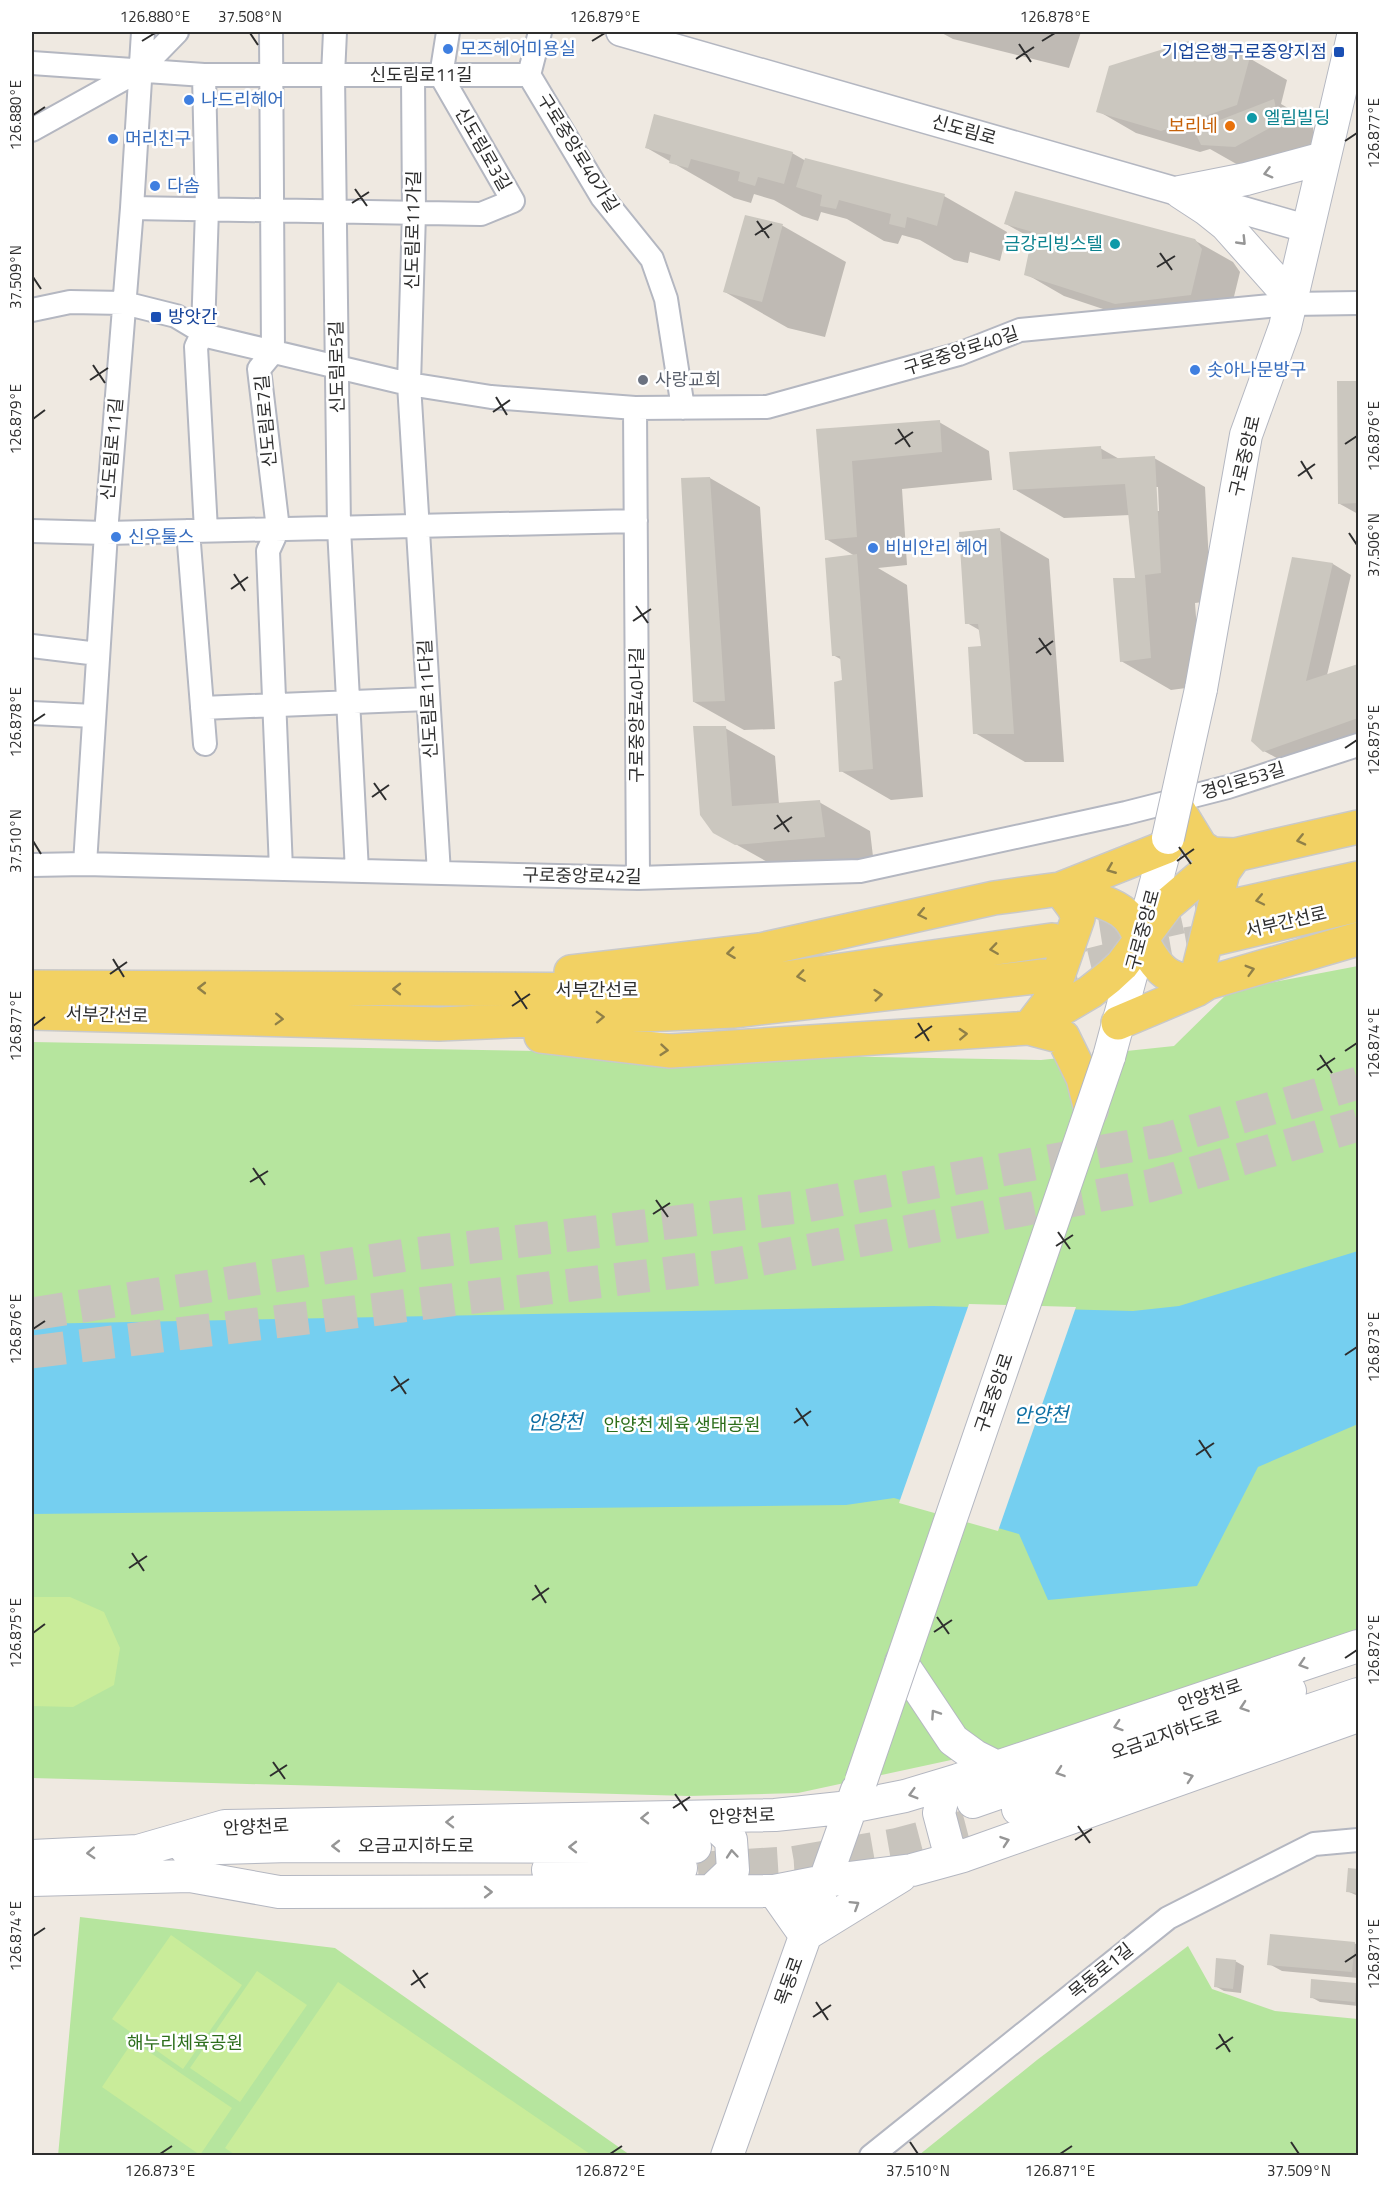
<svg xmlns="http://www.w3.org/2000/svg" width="1390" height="2187" viewBox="0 0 1390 2187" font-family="'Titillium Web','Noto Sans KR',sans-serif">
<rect width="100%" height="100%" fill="#efe9e1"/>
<path fill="#b6e59e" d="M1358,966V1635L1002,1749L798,1793L689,1796L32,1778V1042L1041,1060L1174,1046L1231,990Z
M80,1917L335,1948L630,2155L58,2156Z
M1188,1946L1212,1989L1275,2011L1358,2019V2155H919L1037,2060Z"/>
<path fill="#c9ec9a" d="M32,1597H70L104,1612L120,1648L114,1685L73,1707L32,1706Z
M171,1935L242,1985L183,2069L112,2019Z
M257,1971L307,2005L240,2102L190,2068Z
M338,1982L590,2154L589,2155L237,2156L225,2148Z
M133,2041L232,2108L200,2155L102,2087Z"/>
<path fill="#75cff0" d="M1358,1251V1424L1258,1467L1197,1586L1048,1600L1019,1534L894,1498L846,1505L32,1514V1324L933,1306L1133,1311L1179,1306Z"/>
<path fill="#efe9e1" d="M969,1304L1076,1307L998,1531L899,1503Z"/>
<path fill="#0003" fill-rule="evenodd" d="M940,32H1081L1069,68L953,39Z
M1249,58L1287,80L1281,104L1312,122L1316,145L1240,166L1210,149L1200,152L1136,133L1098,111Z
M647,148L792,153L806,161L944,196L1007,232L1000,261L970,252L968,263L954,260L920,240L902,235L898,244L884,241L847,219L821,212L818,221L802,216L774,200L754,194L751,203L734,198Z
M746,217L783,226L846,262L825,337L788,328L725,292Z
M1006,224L1194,240L1233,262L1240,272L1229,317L1154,326L1064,296L1026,274L1033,239Z
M1338,383H1358V514L1340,504Z
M939,422L989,451L992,480L902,489L907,565L878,568L907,585L923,797L891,800L841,771L844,681L842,660L833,655L855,556L826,539L817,430Z
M1100,448L1121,460L1154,458L1205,487L1211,601L1195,603L1201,686L1171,690L1121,661L1137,579L1130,515L1064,518L1014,489ZM1155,487H1158L1159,511H1156Z
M710,478L760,507L775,729L744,730L694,702L682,479Z
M999,530L1049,559L1064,762H1025L975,733L982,648L981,631L967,623Z
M1293,558L1333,564L1351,575L1327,675L1358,665V734L1282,761L1264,751Z
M725,728L775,756L779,804L819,802L870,831L874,865L787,873L714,832Z
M1349,1870L1358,1871V1896L1347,1891Z
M1354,1943L1358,1945V1978L1282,1971L1269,1964Z
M1235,1961L1244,1966L1241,1993L1224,1991L1215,1986Z
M1356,1984L1358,1986V2006L1320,2002L1311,1997Z"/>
<path fill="#cbc7bf" d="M1189,41L1250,57L1237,105L1161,131L1096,112L1109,66Z
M1274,99L1279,123L1235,147L1201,145L1194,130Z
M654,114L793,152L784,184L758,177L755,186L738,181L740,172L691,159L688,168L669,163L671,155L645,148Z
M805,158L945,194L937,226L907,217L905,228L889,224L891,214L839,200L836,209L820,206L822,195L796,187Z
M1015,191L1195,239L1202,249L1191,295L1115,304L1024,275L1033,232L1004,224Z
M745,215L783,224L762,302L723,292Z
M1337,381H1358V503L1338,504Z
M940,420L942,452L852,461L857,537L825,540L816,429Z
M1101,446L1102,459L1155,456L1161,573L1145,575L1151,658L1120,662L1113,578H1135L1125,484L1013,490L1009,452Z
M710,477L725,701L693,702L681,478Z
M1000,528L1014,734H973L968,647L981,646L978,624H965L959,532Z
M857,554L873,769L839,772L834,682L842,680L840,656H832L825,558Z
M1292,557L1333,563L1306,681L1358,664V718L1263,752L1251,741Z
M693,726H726L732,806L820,800L825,837L735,845L713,833L700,815Z
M1348,1868L1358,1869V1893L1346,1892Z
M1270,1934L1355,1942L1352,1972L1267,1965Z
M1216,1958L1236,1960L1233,1989L1214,1987Z
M1311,1979L1356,1983L1355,2002L1310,1998Z"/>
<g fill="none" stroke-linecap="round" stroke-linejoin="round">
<path stroke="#c8c4bd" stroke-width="32" stroke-dasharray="32 16" stroke-linecap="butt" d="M698,1868L794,1862L897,1844L977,1823"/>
<path stroke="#c8c4bd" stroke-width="33" stroke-dasharray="33 16" stroke-linecap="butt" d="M1052,940L1141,926L1232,906
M1043,976L1146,951L1214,939"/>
<path stroke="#c8c4bd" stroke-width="33" stroke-dasharray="33 16" stroke-linecap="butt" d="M32,1314L407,1255L806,1206L1163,1140L1358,1083
M32,1352L725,1266L1149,1186L1358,1125"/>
<defs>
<path id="minor" d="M271,32L273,352L259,369L278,529L268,551L281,869
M335,32L333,75L339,528L357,871
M540,32L529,75L602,197L652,259L666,299L683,408
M32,63L204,75H529
M204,75L207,209L203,332L196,347L206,530
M413,76L414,213L409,384L439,873
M32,130L140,70L177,32
M132,208L481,214L513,201L441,76L448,32
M32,310L70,302L124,303L176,316L211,337L409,384L491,397L635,408L767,407L959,354L1020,330L1290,304L1358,303
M635,408L638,878
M32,531L106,533L636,521
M188,531L205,744
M32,646L98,654
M202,708L428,699
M32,713L94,716
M85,864L106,533L132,208L143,32
M32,865L85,864L638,878L860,871L1126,813L1228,787L1358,745
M871,2156L1168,1918L1314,1844L1358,1840"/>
<path id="tertiary" d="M620,32L1308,229"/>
<path id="secondary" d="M1180,192L1206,209L1226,225L1291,298
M1180,192L1246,179L1324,158
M1201,689L1246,435L1285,327L1354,32
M1109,1057L1168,838
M901,1662L953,1740L975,1756L995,1766
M958,1780L943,1797L939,1813L948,1847L953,1852L963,1856
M973,1802L1290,1691
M1018,1809L1358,1694
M707,1817L731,1840L733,1870L711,1891
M186,1849L290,1846L695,1847
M32,1856L138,1851L225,1826L775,1815L850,1807L905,1796L958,1780L1358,1646
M548,1870L681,1868
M32,1880L190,1876L279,1892L774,1891L825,1881L912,1870L963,1856L1358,1716
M774,1891L805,1935L901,1876
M727,2156L857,1790"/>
<path id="primary" d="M1176,806L1201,847L1212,854L1235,855
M1060,889L1074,908L1078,918L1049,1002L1029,1028L1063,1037L1083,1078L1091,1110
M1060,889C1080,895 1104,900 1121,911C1131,918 1135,927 1140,937C1159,972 1166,981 1207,983
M1232,906L1358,878
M1214,939L1358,905
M571,972L760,950L994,898L1060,889L1166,847
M1207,983L1199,976V968L1223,872L1235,855
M32,987L640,990L730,986L1052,940
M32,1013L439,1024L733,1011L1043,976
M1118,1023L1196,990L1207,983L1358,939
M541,1036L671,1051L1029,1028L1090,992L1109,977L1122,965L1167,905L1207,871L1235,855L1358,827"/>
</defs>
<use href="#minor" stroke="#b4b7c1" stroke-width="26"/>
<use href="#tertiary" stroke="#b4b7c1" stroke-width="30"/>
<use href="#secondary" stroke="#b4b7c1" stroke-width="34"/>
<use href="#primary" stroke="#c9c9c9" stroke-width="36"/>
<use href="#minor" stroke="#fff" stroke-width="22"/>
<use href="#tertiary" stroke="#fff" stroke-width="27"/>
<use href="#secondary" stroke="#fff" stroke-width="32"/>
<use href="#primary" stroke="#f2d163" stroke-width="33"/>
<defs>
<path id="secondary-bridge" d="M1168,838L1201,689
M861,1781L1109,1057"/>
</defs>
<use href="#secondary-bridge" stroke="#b4b7c1" stroke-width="34" stroke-linecap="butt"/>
<use href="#secondary-bridge" stroke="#fff" stroke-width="32"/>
</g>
<defs><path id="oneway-chevron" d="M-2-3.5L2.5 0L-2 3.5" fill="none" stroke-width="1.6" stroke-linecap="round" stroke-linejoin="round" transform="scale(1.5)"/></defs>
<g stroke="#969696">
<use href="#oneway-chevron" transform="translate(1268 173) rotate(165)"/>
<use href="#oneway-chevron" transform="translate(1242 241) rotate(46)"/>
<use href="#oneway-chevron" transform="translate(1303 1664) rotate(162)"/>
<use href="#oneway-chevron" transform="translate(1244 1707) rotate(161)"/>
<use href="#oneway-chevron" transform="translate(935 1714) rotate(-124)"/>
<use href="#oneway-chevron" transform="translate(1118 1726) rotate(162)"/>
<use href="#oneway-chevron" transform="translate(1060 1772) rotate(161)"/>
<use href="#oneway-chevron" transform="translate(1189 1777) rotate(-19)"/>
<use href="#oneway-chevron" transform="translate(913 1794) rotate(164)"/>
<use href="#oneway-chevron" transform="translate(645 1818) rotate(179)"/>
<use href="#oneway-chevron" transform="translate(450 1822) rotate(179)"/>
<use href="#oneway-chevron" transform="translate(1005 1841) rotate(-19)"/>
<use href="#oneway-chevron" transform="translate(336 1846) rotate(-180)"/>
<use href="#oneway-chevron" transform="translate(573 1847) rotate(-180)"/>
<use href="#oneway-chevron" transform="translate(91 1853) rotate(177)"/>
<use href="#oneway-chevron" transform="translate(732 1854) rotate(-95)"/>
<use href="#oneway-chevron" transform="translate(488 1892)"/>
<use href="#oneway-chevron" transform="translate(855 1905) rotate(-32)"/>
</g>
<g stroke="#908048">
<use href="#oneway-chevron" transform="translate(1301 840) rotate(167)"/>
<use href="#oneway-chevron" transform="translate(1111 869) rotate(158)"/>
<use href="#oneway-chevron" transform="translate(1260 900) rotate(168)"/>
<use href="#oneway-chevron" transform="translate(922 914) rotate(168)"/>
<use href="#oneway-chevron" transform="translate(994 949) rotate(172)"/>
<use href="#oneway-chevron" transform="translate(731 953) rotate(173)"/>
<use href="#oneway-chevron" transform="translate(1250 970) rotate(-16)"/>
<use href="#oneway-chevron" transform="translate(801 976) rotate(172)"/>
<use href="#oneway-chevron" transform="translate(202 988) rotate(-180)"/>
<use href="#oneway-chevron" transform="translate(397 989) rotate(-180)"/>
<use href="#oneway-chevron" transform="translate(878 995) rotate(-6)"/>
<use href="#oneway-chevron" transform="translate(600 1017) rotate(-2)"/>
<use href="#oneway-chevron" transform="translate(279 1019) rotate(2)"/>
<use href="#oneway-chevron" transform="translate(963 1034) rotate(-3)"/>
<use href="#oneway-chevron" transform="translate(664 1050) rotate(5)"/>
</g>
<path fill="none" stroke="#2e2e2e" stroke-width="2" d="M250,33L258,45M142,41L155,33M592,41L605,33M1042,41L1055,33M1019,44L1031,62M1016,59L1034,47M33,115L45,107M1345,141L1357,133M355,189L367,206M352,203L369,192M757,221L769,238M755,235L772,224M1160,253L1172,270M1157,267L1175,256M33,277L41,289M93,365L105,383M90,380L108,368M496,397L507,415M493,412L510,400M33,419L45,410M898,429L910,447M895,444L913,432M1345,444L1357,436M1301,461L1312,479M1298,476L1315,464M1349,533L1357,545M234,574L245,591M231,589L248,577M636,606L648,623M633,621L651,609M1039,638L1051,655M1036,653L1053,641M33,722L45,714M1345,748L1357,740M374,783L386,800M372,797L389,785M777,815L789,832M774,829L792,817M33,841L41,854M1179,847L1191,864M1177,861L1194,849M113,959L124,977M110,974L127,962M515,991L527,1009M512,1006L530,994M918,1023L929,1041M33,1026L45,1017M915,1038L932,1026M1345,1051L1357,1043M1320,1055L1332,1073M1317,1070L1335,1058M253,1168L265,1185M250,1182L268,1171M656,1200L668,1217M653,1214L670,1203M1058,1232L1070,1249M1056,1246L1073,1235M33,1329L45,1321M1345,1355L1357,1347M394,1376L406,1394M391,1391L409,1379M796,1408L808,1426M794,1423L811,1411M1199,1440L1211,1458M1196,1455L1214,1443M132,1553L144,1571M129,1568L147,1556M535,1585L546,1603M532,1600L549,1588M937,1617L949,1634M934,1632L952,1620M33,1633L45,1624M1345,1658L1357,1650M273,1762L285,1779M270,1776L287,1765M675,1794L687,1811M673,1808L690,1797M1078,1826L1090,1843M1075,1840L1092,1829M33,1936L45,1928M1345,1962L1357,1954M413,1970L425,1988M411,1985L428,1973M816,2002L828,2020M813,2017L831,2005M1219,2034L1230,2052M1216,2049L1233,2037M910,2142L918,2154M1291,2142L1299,2154M160,2154L172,2146M610,2154L622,2146M1060,2154L1072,2146"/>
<g fill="#3f7fe0" stroke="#fff" stroke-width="2">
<circle cx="448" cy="49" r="6"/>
<circle cx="189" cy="100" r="6"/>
<circle cx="113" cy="139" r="6"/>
<circle cx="155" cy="186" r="6"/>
<circle cx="1195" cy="370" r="6"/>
<circle cx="116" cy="537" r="6"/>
<circle cx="873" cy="548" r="6"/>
</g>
<g fill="#1a4fb4" stroke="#fff" stroke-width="2">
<rect x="1333" y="46" width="12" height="12" rx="3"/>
<rect x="150" y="311" width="12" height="12" rx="3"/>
</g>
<g fill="#0f9aa8" stroke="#fff" stroke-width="2">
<circle cx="1252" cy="118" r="6"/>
<circle cx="1115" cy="244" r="6"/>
</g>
<circle fill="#e8710a" stroke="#fff" stroke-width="2" cx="1230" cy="126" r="6"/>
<circle fill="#6b7280" stroke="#fff" stroke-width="2" cx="643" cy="380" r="6"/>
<g text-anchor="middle" stroke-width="5" stroke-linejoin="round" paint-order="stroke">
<g font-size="18" fill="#366cbe" stroke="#fff" text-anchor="start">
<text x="460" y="55">모즈헤어미용실</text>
<text x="201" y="106">나드리헤어</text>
<text x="125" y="145">머리친구</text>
<text x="167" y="192">다솜</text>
<text x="1207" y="376">솟아나문방구</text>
<text x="128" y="543">신우툴스</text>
<text x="885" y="554">비비안리 헤어</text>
</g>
<g font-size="18" fill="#164399" stroke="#fff" text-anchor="end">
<text x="1327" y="58">기업은행구로중앙지점</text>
<text x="168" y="323" text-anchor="start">방앗간</text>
</g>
<g font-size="18" fill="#2e2e2e" stroke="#fff">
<text x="421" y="81">신도림로11길</text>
<text transform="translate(964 130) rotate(16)" y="6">신도림로</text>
<text transform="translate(483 149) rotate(60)" y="6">신도림로3길</text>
<text transform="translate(578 153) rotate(58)" y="6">구로중앙로40가길</text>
<text transform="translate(413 230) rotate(-89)" y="6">신도림로11가길</text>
<text transform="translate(961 351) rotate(-18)" y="6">구로중앙로40길</text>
<text transform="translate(337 367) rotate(-91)" y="6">신도림로5길</text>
<text transform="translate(266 421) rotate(-95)" y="6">신도림로7길</text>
<text transform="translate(112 449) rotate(-85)" y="6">신도림로11길</text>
<text transform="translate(1245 456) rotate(-77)" y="6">구로중앙로</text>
<text transform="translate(428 699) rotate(-93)" y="6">신도림로11다길</text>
<text transform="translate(637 715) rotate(-90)" y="6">구로중앙로40나길</text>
<text transform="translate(1243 781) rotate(-17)" y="6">경인로53길</text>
<text transform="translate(582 876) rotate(1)" y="6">구로중앙로42길</text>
<text transform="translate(1286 922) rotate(-13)" y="6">서부간선로</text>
<text transform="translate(1143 930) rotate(-75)" y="6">구로중앙로</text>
<text x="597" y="996">서부간선로</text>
<text transform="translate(107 1015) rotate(2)" y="6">서부간선로</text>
<text transform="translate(994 1393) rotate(-71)" y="6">구로중앙로</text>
<text transform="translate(1210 1695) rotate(-18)" y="6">안양천로</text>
<text transform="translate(1166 1735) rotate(-19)" y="6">오금교지하도로</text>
<text transform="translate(742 1816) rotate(-2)" y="6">안양천로</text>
<text transform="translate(256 1827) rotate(-3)" y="6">안양천로</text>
<text x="416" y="1852">오금교지하도로</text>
<text transform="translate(1101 1971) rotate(-39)" y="6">목동로1길</text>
<text transform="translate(789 1981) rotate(-70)" y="6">목동로</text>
</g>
<g font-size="18" fill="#0d838f" stroke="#fff" text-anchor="start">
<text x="1264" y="124">엘림빌딩</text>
<text x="1103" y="250" text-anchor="end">금강리빙스텔</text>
</g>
<g font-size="18" fill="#c56008" stroke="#fff" text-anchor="end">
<text x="1218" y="132">보리네</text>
</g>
<g font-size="18" fill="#5b616d" stroke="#fff" text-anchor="start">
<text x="655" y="386">사랑교회</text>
</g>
<g font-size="18" fill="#2c6e1b" stroke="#fff">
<text x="682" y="1431">안양천 체육 생태공원</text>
<text x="185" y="2049">해누리체육공원</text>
</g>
<g font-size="20" font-style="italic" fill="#0d6fa3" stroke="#fff">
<text transform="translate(1041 1415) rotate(-1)" y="7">안양천</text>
<text transform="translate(555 1422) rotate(-1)" y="7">안양천</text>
</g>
</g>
<rect width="1390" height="2187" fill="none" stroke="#ffffff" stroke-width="66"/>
<rect x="33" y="33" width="1324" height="2121" fill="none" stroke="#2e2e2e" stroke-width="2"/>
<g font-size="15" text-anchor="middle" fill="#2e2e2e">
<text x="155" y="22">126.880°E</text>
<text x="250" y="22">37.508°N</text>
<text x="605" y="22">126.879°E</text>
<text x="1055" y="22">126.878°E</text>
<text transform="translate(16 115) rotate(-90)" y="5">126.880°E</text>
<text transform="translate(1374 133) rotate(-90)" y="5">126.877°E</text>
<text transform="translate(16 277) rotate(-90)" y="5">37.509°N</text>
<text transform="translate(16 419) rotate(-90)" y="5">126.879°E</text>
<text transform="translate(1374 436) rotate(-90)" y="5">126.876°E</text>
<text transform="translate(1374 545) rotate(-90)" y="5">37.506°N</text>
<text transform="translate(16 722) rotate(-90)" y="5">126.878°E</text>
<text transform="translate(1374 740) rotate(-90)" y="5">126.875°E</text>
<text transform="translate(16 841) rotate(-90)" y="5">37.510°N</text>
<text transform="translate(16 1026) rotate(-90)" y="5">126.877°E</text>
<text transform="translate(1374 1043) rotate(-90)" y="5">126.874°E</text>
<text transform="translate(16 1329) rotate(-90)" y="5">126.876°E</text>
<text transform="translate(1374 1347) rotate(-90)" y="5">126.873°E</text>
<text transform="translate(16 1633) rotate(-90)" y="5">126.875°E</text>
<text transform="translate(1374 1650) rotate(-90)" y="5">126.872°E</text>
<text transform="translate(16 1936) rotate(-90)" y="5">126.874°E</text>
<text transform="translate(1374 1954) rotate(-90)" y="5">126.871°E</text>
<text x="160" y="2176">126.873°E</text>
<text x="610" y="2176">126.872°E</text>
<text x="918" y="2176">37.510°N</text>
<text x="1060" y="2176">126.871°E</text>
<text x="1299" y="2176">37.509°N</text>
</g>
</svg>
